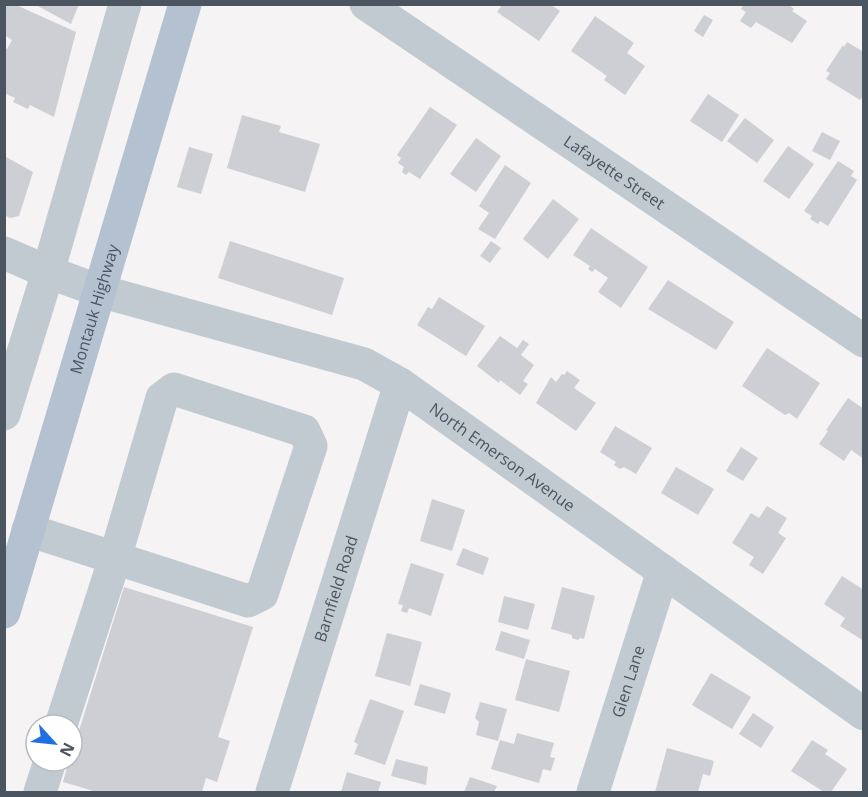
<svg xmlns="http://www.w3.org/2000/svg" width="868" height="797" viewBox="0 0 868 797" font-family="'Open Sans',sans-serif">
<rect width="100%" height="100%" fill="#f5f3f3"/>
<path fill="#cdcfd5" d="M5,4H14L76,32L54,117L30,105L28,109L13,102L15,98L4,93V47L7,49L12,40L4,35Z
M34,4H79L71,24Z
M503,4H550L560,11L539,41L497,12Z
M744,4H788L794,9L792,11L807,21L792,43L756,22L751,28L740,21L746,12L741,9Z
M704,15L713,20L703,37L694,31Z
M595,16L634,43L627,53L645,66L625,95L604,80L607,76L571,51Z
M847,42L864,52V95L860,100L826,79L830,73L826,71L843,45L844,47Z
M708,94L739,115L722,142L690,121Z
M430,107L457,125L420,179L409,172L406,175L402,172L404,167L398,163L401,158L397,155Z
M242,115L281,126L279,132L320,144L305,192L227,168Z
M745,118L774,140L757,163L727,141Z
M822,132L840,141L830,160L812,151Z
M476,138L501,156L476,192L450,174Z
M788,146L814,164L789,199L763,181Z
M189,147L213,154L201,194L177,187Z
M6,157L33,172L19,216L10,218L4,215Z
M838,161L854,171L851,176L857,180L828,226L820,221L818,224L810,219L812,216L804,211Z
M505,165L531,183L495,239L478,229L489,213L479,206Z
M553,199L579,219L548,259L523,239Z
M591,228L648,267L621,308L598,292L608,278L595,269L592,272L588,269L590,266L573,255Z
M230,241L344,278L332,315L218,278Z
M491,241L501,248L490,263L480,256Z
M668,280L734,322L716,350L648,309Z
M439,297L485,326L466,356L417,325L428,307L432,309Z
M500,336L517,348L523,340L529,344L521,355L534,365L523,381L528,384L520,395L500,380L499,383L477,366Z
M767,348L820,383L797,419L789,413L785,415L742,386Z
M567,371L580,380L574,388L596,403L576,431L536,403L551,377L556,382L562,374L564,375Z
M848,398L864,409V459L851,450L844,461L819,444L828,431L826,430Z
M615,426L652,448L636,474L624,467L620,469L614,465L616,462L600,452Z
M741,447L758,458L743,481L726,471Z
M676,467L714,489L698,515L661,493Z
M432,499L465,510L452,551L420,541Z
M767,506L787,518L778,533L786,538L763,574L749,565L754,557L732,543L751,513L759,518Z
M463,548L489,558L483,575L456,565Z
M411,563L444,574L431,616L409,608L407,613L401,611L403,605L398,604Z
M842,576L864,590V641L840,626L845,618L824,604Z
M124,587L253,627L218,737L230,741L217,782L206,778L202,792H97L63,782L69,761H72V753Z
M562,587L595,596L584,639L580,638L578,640L572,638V635L551,629Z
M504,596L535,604L528,630L498,622Z
M501,631L530,640L524,659L495,650Z
M387,633L422,642L410,686L375,676Z
M526,659L570,671L559,712L515,700Z
M711,673L751,697L732,729L692,705Z
M420,684L451,693L445,714L414,705Z
M370,699L404,711L385,765L354,754L358,744L354,742Z
M480,702L507,709L498,741L476,735L479,722L475,718Z
M753,713L774,727L761,748L739,734Z
M517,733L554,743L550,757L555,758L551,771L543,769L539,783L491,769L500,740L514,744Z
M812,740L828,750L825,754L847,769L831,792H824L791,771Z
M667,748L714,761L710,776L703,774L698,792H655Z
M396,759L428,767L426,785L391,776Z
M347,772L381,782L378,792H341Z
M470,777L497,786L494,792H464Z"/>
<g fill="none" stroke-linecap="round" stroke-linejoin="round">
<g stroke="#c1cad1" stroke-width="33">
<path id="s1" d="M366,4L864,341"/>
<path id="s2" d="M4,253L48,272L100,291L364,364L400,384L864,714"/>
<path d="M4,414L48,272L125,4"/>
<path d="M28,530L115,558L162,398L174,389L304,431L311,446L262,594L248,601L115,558L61,725"/>
<path d="M40,792L50,761"/>
<path id="s3" d="M272,792L400,384"/>
<path id="s4" d="M593,792L663,571"/>
</g>
<path stroke="#b4c1d0" stroke-width="33" id="s5" d="M4,612L185,4"/>
</g>
<g text-anchor="middle" stroke-width="5" stroke-linejoin="round" paint-order="stroke">
<g font-size="16" fill="#4b5560" stroke="#fff">
<text dy="6" stroke="none"><textPath href="#s1" startOffset="300">Lafayette Street</textPath></text>
<text dy="6" stroke="none"><textPath href="#s5" startOffset="316">Montauk Highway</textPath></text>
<text dy="6" stroke="none"><textPath href="#s2" startOffset="544">North Emerson Avenue</textPath></text>
<text dy="6" stroke="none"><textPath href="#s3" startOffset="213">Barnfield Road</textPath></text>
<text dy="6" stroke="none"><textPath href="#s4" startOffset="116">Glen Lane</textPath></text>
</g>
</g>
<rect width="868" height="797" fill="none" stroke="#4b5560" stroke-width="12"/>
<g transform="translate(54 743) rotate(117)"><circle r="28" fill="#ffffff" stroke="#b7bbbf" stroke-width="1.5"/>
<path d="M0-4.5L10 22L0 15L-10 22Z" fill="#2170e1"/>
<text y="-9" font-size="16" font-weight="bold" text-anchor="middle" fill="#4b5560">N</text>
</g>
</svg>
